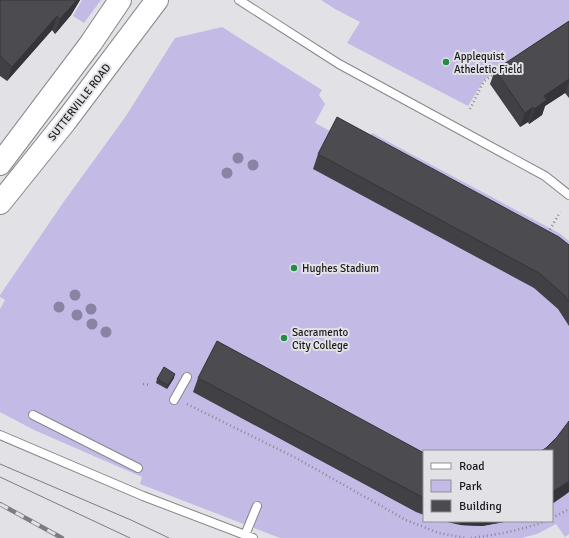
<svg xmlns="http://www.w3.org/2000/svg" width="569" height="538" viewBox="0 0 569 538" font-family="Signika,sans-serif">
<rect width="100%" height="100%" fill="#e2e1e6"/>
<path fill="#c3bae6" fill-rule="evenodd" d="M82,0H101L84,23L73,16Z
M321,0H569V20L484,80L468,106L347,43L360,22L335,9Z
M222,27L322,90L319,95L325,104L315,123L362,148L372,133L559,233L569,241V534L565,537L556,524L537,534L521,538H280L140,484L142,477L34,430L0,412V309L5,300L0,297V295L65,200L126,116L175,38ZM424,451H552V521H424Z"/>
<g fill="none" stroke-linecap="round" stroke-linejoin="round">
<defs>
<path id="service" d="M239,0L339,64L545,176L569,195
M174,400L187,377
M33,415L138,468
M0,435L143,496L253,538
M245,535L257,506"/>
<path id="secondary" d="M0,164L91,43L120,0
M0,203L65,122L157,0"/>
</defs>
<use href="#service" stroke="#86858a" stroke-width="10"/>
<use href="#secondary" stroke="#86858a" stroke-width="24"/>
<path stroke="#8a898c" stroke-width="2.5" stroke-dasharray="1 3" stroke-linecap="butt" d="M470,109L484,81L496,73
M548,233L560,212
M143,384L150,385
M187,404L296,458L406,520L439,533L465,538
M552,518L569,509
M471,538C496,535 522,530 546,521"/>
<use href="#service" stroke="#fff" stroke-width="8"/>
<use href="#secondary" stroke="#fff" stroke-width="22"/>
<path stroke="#7d7c80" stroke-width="1" d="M0,464L131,520L169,538
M0,477L130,538"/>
<defs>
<path id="rail" d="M0,504L62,538"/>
</defs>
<use href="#rail" stroke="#7d7c80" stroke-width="4.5"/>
<use href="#rail" stroke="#e2e1e6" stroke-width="3" stroke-dasharray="9" stroke-linecap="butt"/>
</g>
<g fill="#8c82a3">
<circle cx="238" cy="158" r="5.5"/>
<circle cx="253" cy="165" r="5.5"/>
<circle cx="227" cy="173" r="5.5"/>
<circle cx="75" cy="295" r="5.5"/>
<circle cx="59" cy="307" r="5.5"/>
<circle cx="91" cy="309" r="5.5"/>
<circle cx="77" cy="315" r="5.5"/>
<circle cx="92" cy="324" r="5.5"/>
<circle cx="106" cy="332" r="5.5"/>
</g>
<path fill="#414045" d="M0,0H80L71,15L55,34L52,30L7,81L0,76Z
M569,21V98L565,93L545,106L542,115L529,124L528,122L520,127L490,84L495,70Z
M318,154L569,245V326L558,309L534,288L313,169Z
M174,378L167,389L156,383L157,379Z
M198,378L424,453V515L416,512L193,392Z
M443,521H509L504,522L482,526L460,525Z"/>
<path fill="#353438" d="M77,0H80L71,15L55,34L60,19Z
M57,16L52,30L7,81L12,67Z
M569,79V82L565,93L545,106L542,115L529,124L534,109L544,96Z
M533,107L528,122L520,127L525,113Z
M175,374L174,378L167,389L168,385Z
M569,481V492L565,495L552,504V492Z
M461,521H509L504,522L482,526L460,525Z"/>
<path fill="#4c4b50" stroke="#353438" d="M0,0H77L60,19L57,16L12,67L0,56Z
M569,21V79L544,96L547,100L534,109L533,107L525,113L495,70Z
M337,117L559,237L569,245V302L564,295L539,273L318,154Z
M217,341L424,453V498L198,378Z
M164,367L175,374L168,385L157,379Z
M569,421V481L552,492V451H541L546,448L557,437Z"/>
<g fill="#1f8d45" stroke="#e2e1e6" stroke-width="1.5">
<circle cx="446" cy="62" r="4"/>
<circle cx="294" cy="268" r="4"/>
<circle cx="284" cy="338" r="4"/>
</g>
<g text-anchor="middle" stroke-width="4" stroke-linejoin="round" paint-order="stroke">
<g font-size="11" fill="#1b1a1c" stroke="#e2e1e6" text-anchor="start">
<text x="454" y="60">Applequist<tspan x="454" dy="13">Atheletic Field</tspan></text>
<text x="302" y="272">Hughes Stadium</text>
<text x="292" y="336">Sacramento<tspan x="292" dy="13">City College</tspan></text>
</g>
<g font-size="11" fill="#1b1a1c" stroke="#e2e1e6">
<text transform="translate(79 102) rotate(-52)" y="4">SUTTERVILLE ROAD</text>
</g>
</g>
<rect x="423" y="450" width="130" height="72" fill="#e2e1e6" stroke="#929195"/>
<rect x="431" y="463" width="20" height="6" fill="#ffffff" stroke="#929195"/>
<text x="459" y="470" font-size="12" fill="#1b1a1c">Road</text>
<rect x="431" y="480" width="20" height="12" fill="#c3bae6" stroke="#929195"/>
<text x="459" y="490" font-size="12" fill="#1b1a1c">Park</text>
<rect x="431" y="500" width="20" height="12" fill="#4c4b50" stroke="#929195"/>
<text x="459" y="510" font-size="12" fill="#1b1a1c">Building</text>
</svg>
